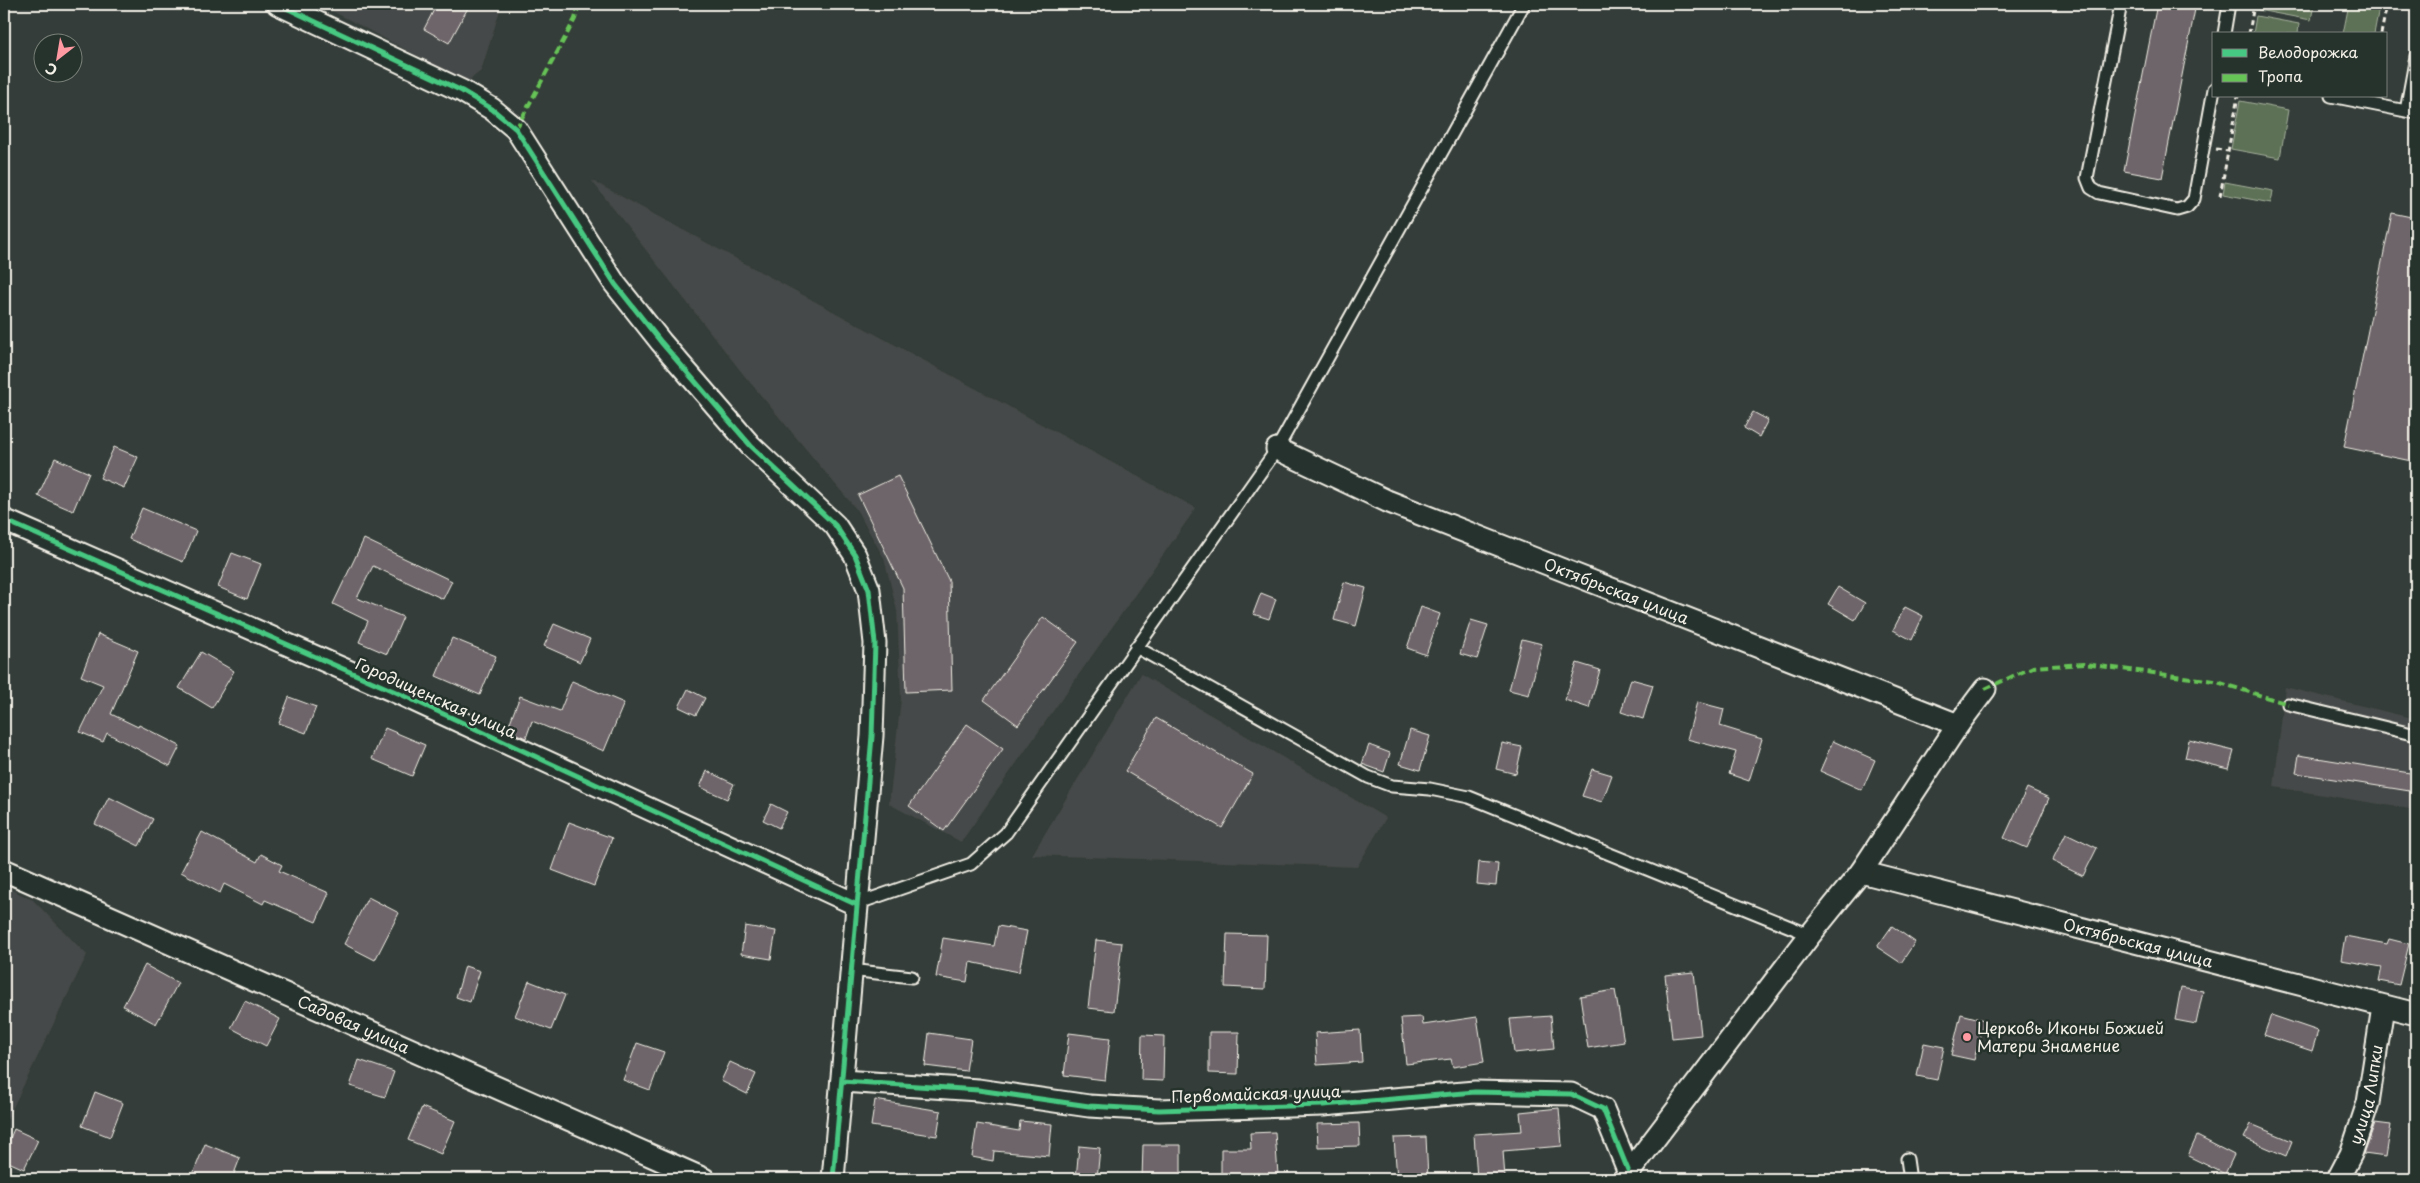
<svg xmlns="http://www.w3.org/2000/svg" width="2420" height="1183" viewBox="0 0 2420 1183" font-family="'Playpen Sans',sans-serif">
<rect width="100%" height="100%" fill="#343d39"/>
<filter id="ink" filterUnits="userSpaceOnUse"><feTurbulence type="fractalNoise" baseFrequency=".02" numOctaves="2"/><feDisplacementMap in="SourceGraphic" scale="10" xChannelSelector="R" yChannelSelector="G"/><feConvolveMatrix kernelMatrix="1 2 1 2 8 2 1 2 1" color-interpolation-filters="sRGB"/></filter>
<g filter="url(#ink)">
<path fill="#454948" d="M319,4H502L481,71L467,82Z
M591,180L1196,508L961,842L889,804L901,698L897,611L884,558L856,509L743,374Z
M1141,674L1386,818L1357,867L1032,855Z
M2285,687L2416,719V810L2274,787Z
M4,886L33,900L87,955L4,1126Z"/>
<path fill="#5b7155" stroke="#a8b19e" d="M2259,4H2314L2311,20L2258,10Z
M2349,4L2379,7L2374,34H2343Z
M2256,16L2299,24L2298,34H2253Z
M2240,101L2288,110L2280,158L2231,149Z
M2225,182L2273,191L2271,203L2223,194Z"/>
<path fill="#6e656b" stroke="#f4f1e8" d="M437,4H470L449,43L424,29Z
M2157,4H2196L2162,178L2124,171Z
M2392,213L2416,218V462L2344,447Z
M1753,412L1768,420L1759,437L1744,428Z
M114,447L138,457L124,488L100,478Z
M55,458L89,473L73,511L38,496Z
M898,476L949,581L952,690L906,692L903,588L858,495Z
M142,508L196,531L183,562L129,539Z
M364,539L452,581L443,599L373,566L357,598L403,617L387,654L359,642L368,621L333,604Z
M232,553L261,564L247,599L218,587Z
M1344,582L1366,588L1356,626L1334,620Z
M1838,587L1865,603L1855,620L1828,604Z
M1261,593L1276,599L1269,619L1253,614Z
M1421,607L1440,614L1426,655L1407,648Z
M1905,607L1923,616L1912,640L1893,630Z
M1043,617L1078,642L1018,725L984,700Z
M1471,620L1488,625L1477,659L1460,654Z
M554,624L590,639L580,662L544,646Z
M98,634L138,651L111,714L138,727L139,725L180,746L170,766L107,733L103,742L80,732L103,685L81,676Z
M452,638L496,656L480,695L436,676Z
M1522,639L1542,644L1529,695L1509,690Z
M201,652L234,671L212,708L179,688Z
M1577,663L1600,670L1589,708L1565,700Z
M1631,679L1653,685L1643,719L1621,712Z
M572,681L624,703L604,751L532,721L526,738L507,730L520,696L560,711Z
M688,689L705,698L696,715L679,707Z
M289,697L316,707L306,733L279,723Z
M1697,702L1724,709L1720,726L1762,739L1749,781L1729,774L1736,752L1687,739Z
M1156,718L1253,774L1222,828L1125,771Z
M967,724L1003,749L944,831L909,806Z
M385,728L425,745L412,776L372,759Z
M1410,730L1430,736L1420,770L1400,764Z
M2189,740L2234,751L2229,769L2185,758Z
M1833,741L1875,760L1862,790L1820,771Z
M1502,743L1522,747L1516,774L1496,769Z
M1369,745L1390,753L1384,772L1362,764Z
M2299,755L2416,774V792L2296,773Z
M1592,769L1612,775L1602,802L1582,796Z
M707,771L734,784L727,799L700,787Z
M2027,788L2049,798L2027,848L2004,838Z
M109,797L153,819L139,846L95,824Z
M771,804L787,812L779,828L763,820Z
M569,822L612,838L594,886L552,870Z
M202,832L257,862L261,854L282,865L279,871L329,893L316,922L265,900L263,904L224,884L220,893L181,872Z
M2066,833L2097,848L2083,876L2052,861Z
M1479,862L1498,864L1496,886L1477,884Z
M368,897L399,913L375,960L344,944Z
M745,926L776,931L771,959L741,954Z
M998,926L1027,931L1019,972L970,962L967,982L936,977L943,938L994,946Z
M1892,926L1915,942L1901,963L1877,947Z
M1227,934L1267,935L1265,989L1225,987Z
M2345,936L2387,944L2389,939L2409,944L2399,985L2379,981L2382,967L2341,960Z
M1096,940L1122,943L1114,1011L1088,1008Z
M145,965L178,983L156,1024L123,1006Z
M465,966L480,971L470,1002L456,997Z
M1694,972L1701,1035L1672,1038L1665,975Z
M529,981L565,995L551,1030L515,1016Z
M2181,987L2203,991L2196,1024L2175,1020Z
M1615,990L1624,1042L1588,1048L1580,996Z
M245,1001L280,1019L266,1046L231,1028Z
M1961,1014L1984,1020L1974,1060L1951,1055Z
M2271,1015L2318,1031L2312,1051L2264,1035Z
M1551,1016L1554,1049L1514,1053L1510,1019Z
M1422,1017L1423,1025L1477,1017L1484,1062L1453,1067L1451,1059L1406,1064L1401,1018Z
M1360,1030L1362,1062L1317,1065L1315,1033Z
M1209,1032H1239L1238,1074L1209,1073Z
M929,1033L971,1039L966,1071L925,1066Z
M1069,1033L1110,1038L1105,1080L1064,1075Z
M1142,1035L1164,1036L1163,1081L1141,1080Z
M637,1043L664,1052L650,1090L623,1080Z
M1924,1043L1944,1047L1937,1080L1917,1076Z
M359,1060L394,1072L385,1097L350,1086Z
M730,1062L756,1074L747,1094L721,1081Z
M95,1092L123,1103L110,1137L82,1126Z
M875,1100L941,1111L937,1136L871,1126Z
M422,1107L455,1121L441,1154L408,1140Z
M1559,1108L1562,1146L1503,1151L1505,1178L1477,1179L1474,1134L1522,1131L1520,1112Z
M1020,1121L1052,1124L1049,1156L994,1151L993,1161L972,1157L977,1124L1019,1131Z
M1359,1123L1360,1146L1318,1147L1317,1124Z
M2375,1123L2391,1125L2386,1157L2364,1154Z
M2251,1124L2292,1141L2286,1156L2244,1138Z
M14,1129L38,1140L24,1169L4,1160V1152Z
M1275,1132L1278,1175L1221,1179V1149H1251L1250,1133Z
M2197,1136L2234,1155L2225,1174L2188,1156Z
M1426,1137L1428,1179H1397L1394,1138Z
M205,1144L240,1158L232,1179H191Z
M1143,1145H1181V1179H1142Z
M1079,1146L1100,1148L1097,1179H1076Z"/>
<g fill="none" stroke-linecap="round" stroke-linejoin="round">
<defs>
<path id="service" d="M2121,4L2087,178L2091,188L2099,193L2177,210L2187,207L2194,199L2214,89
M2224,34L2229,4
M2331,96L2416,113
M2406,111L2416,56
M1136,647L1368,777L1392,786L1430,789L1469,797L1810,935
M2288,704L2416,735
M856,904L971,864L1006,833L1277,449L1524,4
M850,970L912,977
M1907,1179L1909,1173L1907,1159"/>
<g id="minor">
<path d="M278,4L462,91L492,109L516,129L615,284L661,342L751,446L835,525L855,555L869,590L875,643L872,736L833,1179"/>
<path id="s1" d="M1277,449L1387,501L1958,725"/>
<path d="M4,520L398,693L855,904"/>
<path id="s2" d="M4,870L704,1179"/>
<path id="s3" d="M1861,872L2416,1014"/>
<path d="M842,1081L978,1090L1089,1106L1159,1110L1323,1105L1475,1092L1571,1094L1603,1109L1628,1170"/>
<path d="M1624,1179L1810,935L1861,872L1958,725L1985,689"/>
<path id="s4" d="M2338,1179L2351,1154L2368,1103L2383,1007"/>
</g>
</defs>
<use href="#service" stroke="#f4f1e8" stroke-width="15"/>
<use href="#minor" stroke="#f4f1e8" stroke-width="25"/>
<path stroke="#f4f1e8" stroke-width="3" stroke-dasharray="5 4" stroke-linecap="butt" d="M2249,34L2254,4
M2381,34L2387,4
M2216,149L2228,151
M2220,196L2238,96"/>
<use href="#service" stroke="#26332d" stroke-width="11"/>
<use href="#minor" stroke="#26332d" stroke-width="21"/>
<path stroke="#66c356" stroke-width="4" stroke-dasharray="8 4" stroke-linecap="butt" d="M516,129L575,19L579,4
M1985,689L2033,667L2084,664L2214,681L2288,704"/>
<defs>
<path id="cycleway" d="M278,4L462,91L492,109L516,129L615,284L661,342L751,446L835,525L855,555L869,590L875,643L872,736L833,1179
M4,520L398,693L855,904
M842,1081L978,1090L1089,1106L1159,1110L1323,1105L1475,1092L1571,1094L1603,1109L1628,1170"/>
</defs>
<use href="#cycleway" stroke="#26332d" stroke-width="8"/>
<use href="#cycleway" stroke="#46c982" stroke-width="5"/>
</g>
</g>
<circle fill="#ff9aa2" stroke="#26332d" stroke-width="2" cx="1967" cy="1037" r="5"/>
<g text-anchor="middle" stroke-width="5" stroke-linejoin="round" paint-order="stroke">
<g font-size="16" fill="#f4f1e8" stroke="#26332d">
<text dy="6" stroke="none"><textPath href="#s1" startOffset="368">Октябрьская улица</textPath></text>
<text transform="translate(436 698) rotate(24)" y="6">Городищенская улица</text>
<text dy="6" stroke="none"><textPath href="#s3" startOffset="286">Октябрьская улица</textPath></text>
<text dy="6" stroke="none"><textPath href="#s2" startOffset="382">Садовая улица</textPath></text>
<text transform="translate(1256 1094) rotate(-2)" y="6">Первомайская улица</text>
<text dy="6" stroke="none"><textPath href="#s4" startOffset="90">улица Липки</textPath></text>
</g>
<g font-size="16" fill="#f4f1e8" stroke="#26332d" text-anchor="start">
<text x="1977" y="1034">Церковь Иконы Божией<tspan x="1977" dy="18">Матери Знамение</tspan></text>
</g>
</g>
<rect width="2420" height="1183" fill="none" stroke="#26332d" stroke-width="20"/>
<rect x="10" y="10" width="2400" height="1163" fill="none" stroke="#f4f1e8" stroke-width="2" filter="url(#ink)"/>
<rect x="2212" y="32" width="175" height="65" fill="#26332d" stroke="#787f78"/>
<rect x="2222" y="49" width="25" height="8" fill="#46c982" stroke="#787f78"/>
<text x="2258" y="58" font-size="15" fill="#f4f1e8">Велодорожка</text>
<rect x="2222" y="74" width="25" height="8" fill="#66c356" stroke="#787f78"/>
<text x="2258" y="82" font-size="15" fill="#f4f1e8">Тропа</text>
<g transform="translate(58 58) rotate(211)"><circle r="24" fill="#26332d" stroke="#787f78"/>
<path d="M0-4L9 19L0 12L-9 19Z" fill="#ff9aa2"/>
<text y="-8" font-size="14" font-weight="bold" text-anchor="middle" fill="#f4f1e8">С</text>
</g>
</svg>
